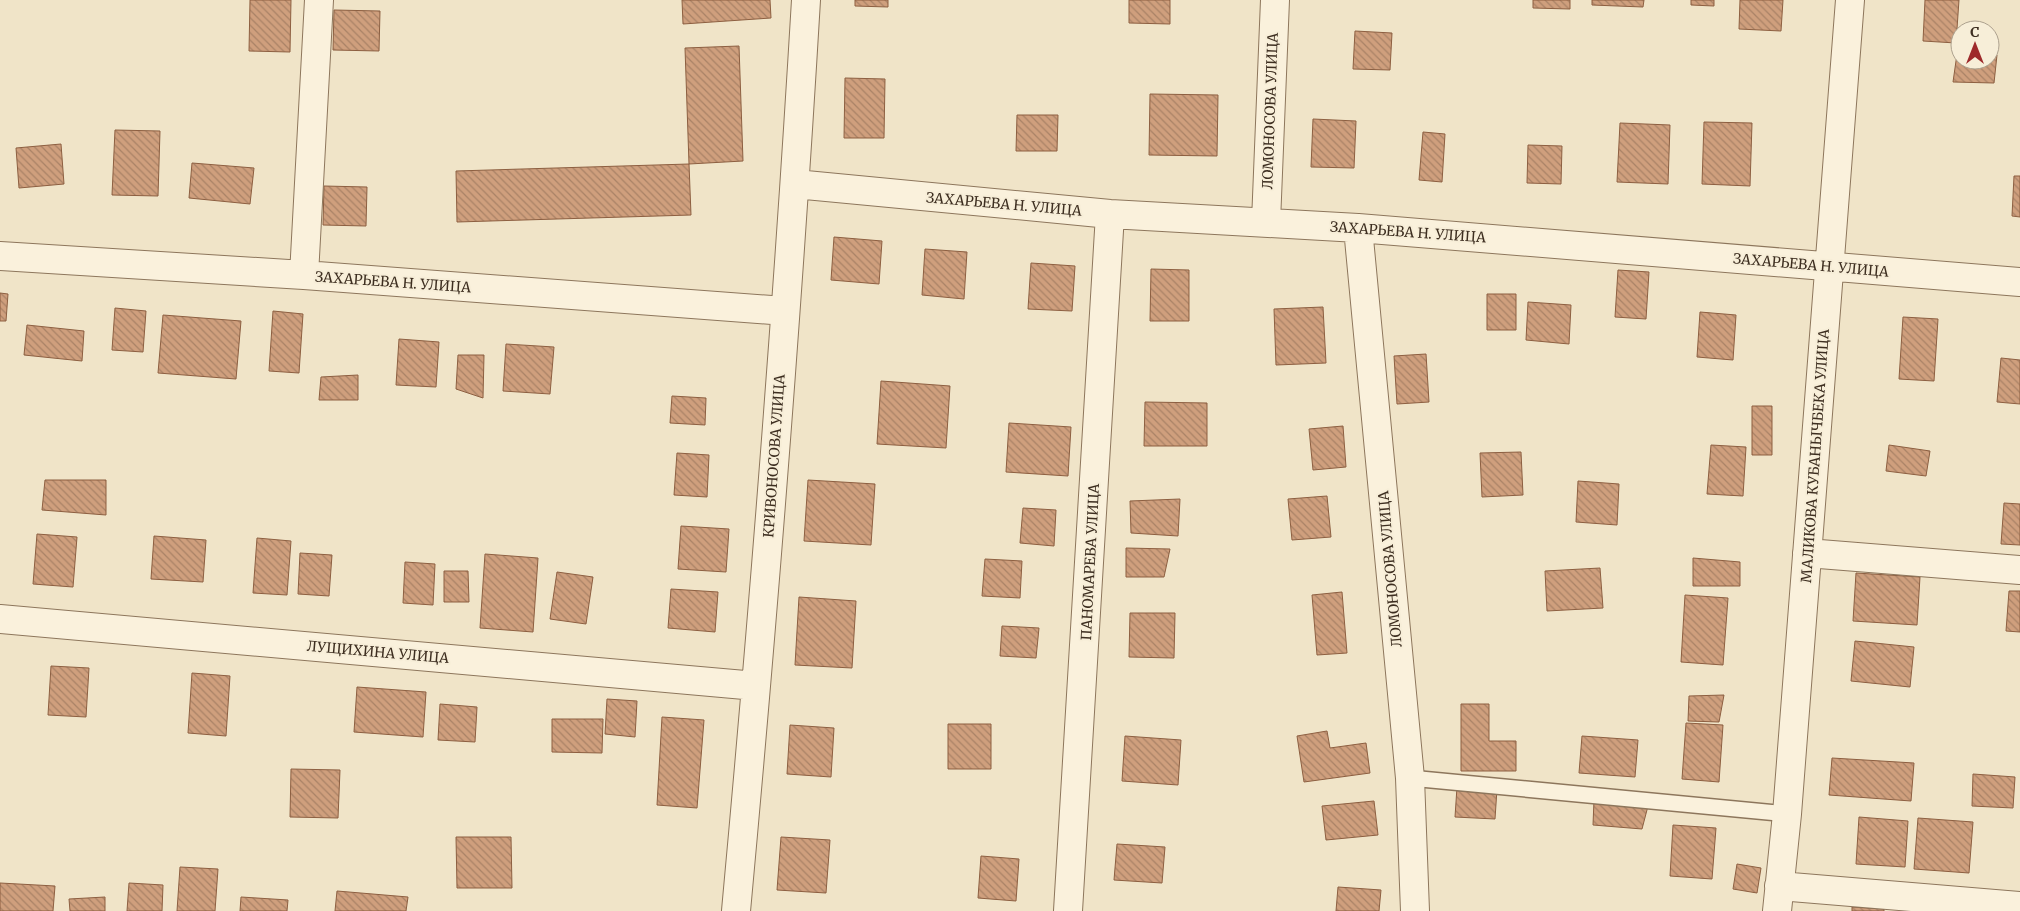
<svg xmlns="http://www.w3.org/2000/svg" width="2020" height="911" viewBox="0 0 2020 911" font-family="Merriweather,serif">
<defs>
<pattern id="building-back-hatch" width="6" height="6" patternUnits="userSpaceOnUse" patternTransform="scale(1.25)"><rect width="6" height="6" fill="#cf9f7d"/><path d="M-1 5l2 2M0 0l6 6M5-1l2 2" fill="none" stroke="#a98266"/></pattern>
</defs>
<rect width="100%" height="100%" fill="#f0e4c8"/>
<path fill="url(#building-back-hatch)" stroke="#8d5f41" d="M250,0H291L290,52L249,51Z
M682,0H770L771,18L683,24Z
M855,0H888V7L855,6Z
M1129,0H1170V24L1129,23Z
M1533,0H1570V9L1533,8Z
M1592,0H1644L1643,7L1592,5Z
M1691,0H1714V6L1691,5Z
M1740,0H1783L1781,31L1739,29Z
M1925,0H1959L1956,43L1923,41Z
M334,10L380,11L379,51L333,50Z
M1355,31L1392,33L1390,70L1353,69Z
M739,46L743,161L689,164L685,48Z
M1957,54H1960V60H1990V55H1997L1994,83L1953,82Z
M845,78L885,79L884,138H844Z
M1150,94L1218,95L1217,156L1149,155Z
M1017,115H1058L1057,151H1016Z
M1313,119L1356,121L1354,168L1311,167Z
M1704,122L1752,123L1750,186L1702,184Z
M1620,123L1670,125L1668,184L1617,182Z
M115,130L160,131L158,196L112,195Z
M1423,132L1445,134L1442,182L1419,180Z
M61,144L64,184L19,188L16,148Z
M1528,145L1562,146L1561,184L1527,183Z
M192,163L254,168L250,204L189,198Z
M689,164L691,215L457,222L456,171Z
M2014,176H2020V217L2012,216Z
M324,186L367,187L366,226L323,225Z
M834,237L882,241L879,284L831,280Z
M925,249L967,252L964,299L922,295Z
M1031,263L1075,266L1072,311L1028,309Z
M1151,269L1189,270V321H1150Z
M1618,270L1649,272L1646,319L1615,317Z
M0,293L8,294L6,321H0Z
M1487,294H1516V330H1487Z
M1528,302L1571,305L1569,344L1526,340Z
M1323,307L1326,363L1276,365L1274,309Z
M115,308L146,311L143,352L112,350Z
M273,311L303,314L299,373L269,371Z
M1700,312L1736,315L1733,360L1697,357Z
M163,315L241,321L236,379L158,373Z
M1903,317L1938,319L1934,381L1899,379Z
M27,325L84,331L82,361L24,355Z
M399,339L439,342L436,387L396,385Z
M506,344L554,347L550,394L503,391Z
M1426,354L1429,402L1397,404L1394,356Z
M458,355H484L483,398L456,389Z
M2001,358L2020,360V404L1997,402Z
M358,375V400H319L321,377Z
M881,381L950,386L946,448L877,444Z
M672,396L706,398L705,425L670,423Z
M1145,402L1207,403V446H1144Z
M1752,406H1772V455H1752Z
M1009,423L1071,427L1068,476L1006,472Z
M1343,426L1346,467L1313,470L1309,429Z
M1711,445L1746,447L1743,496L1707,494Z
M1889,445L1930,451L1926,476L1886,471Z
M1521,452L1523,495L1482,497L1480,453Z
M677,453L709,455L707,497L674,495Z
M45,480H106V515L42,510Z
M808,480L875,484L871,545L804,541Z
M1578,481L1619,484L1617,525L1576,522Z
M1327,496L1331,537L1292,540L1288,499Z
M1180,499L1178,536L1131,533L1130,501Z
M2004,503L2020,504V545L2001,544Z
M1023,508L1056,510L1054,546L1020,543Z
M681,526L729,529L726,572L678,569Z
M37,534L77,537L73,587L33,584Z
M154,536L206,540L203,582L151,579Z
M257,538L291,541L287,595L253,593Z
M1126,548L1170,549L1164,577H1126Z
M300,553L332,555L329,596L298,594Z
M485,554L538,558L533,632L480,628Z
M1693,558L1740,562V586H1693Z
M985,559L1022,561L1020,598L982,596Z
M405,562L435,564L433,605L403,603Z
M1600,568L1603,608L1547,611L1545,571Z
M444,571H468L469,602H444Z
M557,572L593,577L586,624L550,619Z
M1856,573L1920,577L1917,625L1853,621Z
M671,589L718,592L715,632L668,628Z
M2009,591H2020V632L2006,631Z
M1342,592L1347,653L1317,655L1312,595Z
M1685,595L1728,598L1723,665L1681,662Z
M799,597L856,601L852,668L795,665Z
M1130,613H1175L1174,658L1129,657Z
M1002,626L1039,628L1036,658L1000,656Z
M1855,641L1914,647L1910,687L1851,681Z
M51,666L89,668L86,717L48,715Z
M192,673L230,676L226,736L188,733Z
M357,687L426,692L423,737L354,732Z
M1724,695L1719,722L1688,721L1689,696Z
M607,699L637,701L635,737L605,734Z
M440,704L477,707L475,742L438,740Z
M1461,704H1489V741H1516V771H1461Z
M662,717L704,720L697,808L657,805Z
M552,719H603L602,753L552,752Z
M1686,723L1723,725L1719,782L1682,779Z
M948,724H991V769H948Z
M790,725L834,728L831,777L787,774Z
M1327,731L1330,748L1366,743L1370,773L1304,782L1297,736Z
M1125,736L1181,740L1178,785L1122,781Z
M1582,736L1638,740L1635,777L1579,773Z
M1832,758L1914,763L1911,801L1829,795Z
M291,769L340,770L338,818L290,817Z
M1973,774L2015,777L2013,808L1972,806Z
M1457,787L1497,789L1495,819L1455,817Z
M1594,800L1648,806L1642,829L1593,825Z
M1374,801L1378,835L1326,840L1322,806Z
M1859,817L1908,821L1905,867L1856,864Z
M1918,818L1973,822L1969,873L1914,869Z
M1673,825L1716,828L1712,879L1670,876Z
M456,837H511L512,888H457Z
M781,837L830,840L826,893L777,890Z
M1117,844L1165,847L1162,883L1114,880Z
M981,856L1019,859L1016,901L978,898Z
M1737,864L1761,868L1757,893L1733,889Z
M180,867L218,869L215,911H177Z
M0,883L55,886L53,911H0Z
M129,883L163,885L162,911H127Z
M1338,887L1381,890L1379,911H1336Z
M337,891L408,897L406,911H335Z
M105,897V911H70L69,899Z
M241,897L288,900L287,911H240Z
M1852,907L1884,909V911H1852Z"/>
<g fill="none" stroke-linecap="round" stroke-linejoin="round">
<defs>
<path id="service" d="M1410,778L1787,814"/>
<path id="minor" d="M795,184L1110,214L1358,228L2020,282
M1266,222L1275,0
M1358,228L1410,778L1415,911
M0,256L304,275L785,311
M304,275L319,0
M1807,553L2020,570
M0,619L756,686
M1779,886L2020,906
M736,911C764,608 788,304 806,0
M1068,911L1110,214
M1777,911L1787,814L1850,0"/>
</defs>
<use href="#service" stroke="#8d765c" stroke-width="18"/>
<use href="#minor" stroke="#8d765c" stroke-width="30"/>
<use href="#service" stroke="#faf1dc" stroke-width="15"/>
<use href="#minor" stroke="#faf1dc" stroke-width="28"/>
</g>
<g text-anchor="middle" stroke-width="4" stroke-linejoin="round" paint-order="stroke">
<g font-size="14" fill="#3d2e20" stroke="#f7eed8">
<text transform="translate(1270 111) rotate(-88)" y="5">ЛОМОНОСОВА УЛИЦА</text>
<text transform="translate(1004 204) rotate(5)" y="5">ЗАХАРЬЕВА Н. УЛИЦА</text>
<text transform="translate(1408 232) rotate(4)" y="5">ЗАХАРЬЕВА Н. УЛИЦА</text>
<text transform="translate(1811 265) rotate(5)" y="5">ЗАХАРЬЕВА Н. УЛИЦА</text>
<text transform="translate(393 282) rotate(4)" y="5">ЗАХАРЬЕВА Н. УЛИЦА</text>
<text transform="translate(774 456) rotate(-86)" y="5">КРИВОНОСОВА УЛИЦА</text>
<text transform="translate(1815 456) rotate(-86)" y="5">МАЛИКОВА КУБАНЫЧБЕКА УЛИЦА</text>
<text transform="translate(1090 562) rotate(-87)" y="5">ПАНОМАРЕВА УЛИЦА</text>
<text transform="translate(1390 569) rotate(-95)" y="5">ЛОМОНОСОВА УЛИЦА</text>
<text transform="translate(378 652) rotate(5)" y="5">ЛУЩИХИНА УЛИЦА</text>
</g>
</g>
<g transform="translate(1975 45)"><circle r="24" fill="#f7eed8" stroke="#ada18e"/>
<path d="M0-4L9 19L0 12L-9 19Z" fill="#9e2a2b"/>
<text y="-8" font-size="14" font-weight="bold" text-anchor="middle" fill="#3d2e20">С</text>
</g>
</svg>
